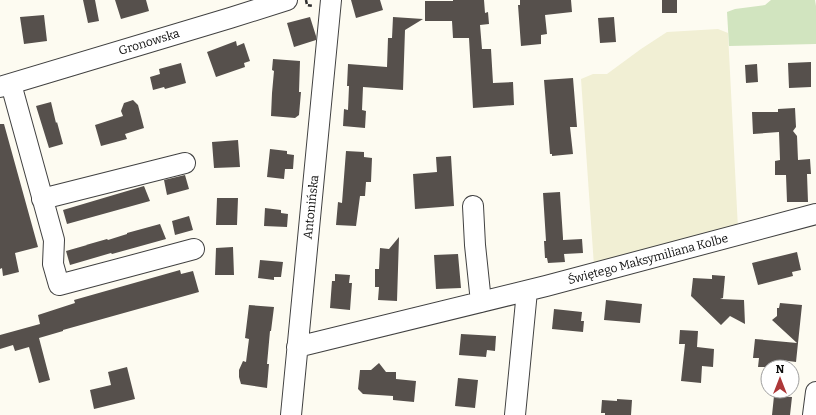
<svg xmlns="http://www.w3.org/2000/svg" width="816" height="415" viewBox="0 0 816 415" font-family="Bitter,serif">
<rect width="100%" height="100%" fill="#fdfbf1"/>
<path fill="#f1efd4" d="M718,29L728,33L738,229L594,266L581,79L593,74H607L641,49L667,32Z"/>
<path fill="#d1e4bf" d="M771,0H815L816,6V44L729,46L727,12L735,9L765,5Z"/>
<path fill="#56504c" d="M83,0H95L99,21L88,23Z
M115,0H146L149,11L121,19Z
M351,0H380L383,10L356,18Z
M453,0H484L485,13L488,12L489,24L480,25L482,49H491L493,83L513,82L514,105L473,108L469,38H453L452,21H425V1H453Z
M520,0H571L572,12L545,15L547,34L541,35V44L521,46L518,5H520Z
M662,0H677V13H662Z
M44,15L47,41L24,44L20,17Z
M310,17L316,36V40L294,47L287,23Z
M393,17L423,19L405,30L403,90L363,87L362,110L366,111L365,128L343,126L344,109L348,110L349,86H347L348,64L387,67L388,38H392Z
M614,17L616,42L600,43L598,18Z
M236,41L237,46L244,43L250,61L244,63L245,67L216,77L207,52Z
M273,59L300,61L299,92H301L299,115L295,118L271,116L272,93L274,71L272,70Z
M811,62V87L789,88L788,63Z
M181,63L186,83L165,89L164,87L153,90L150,77L160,74L159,69Z
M757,64L758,82L746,83L745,65Z
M573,78L577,127H570L573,154L552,156V154H550L544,80Z
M133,100L138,105L144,128L125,134L127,139L101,146L95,125L123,116L121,111L124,103Z
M51,102L56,123L57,122L63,144L49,148L36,106Z
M795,108L796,127L793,131L797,136L798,160L810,159L811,174H807L808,202H787L786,175H775V161L780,160L779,132L753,134L752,112H778V109Z
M0,124H4L38,247L15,253L19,272L3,276L2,268L0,269Z
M238,140L240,167L214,168L212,142Z
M270,149L287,151V154L294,155L293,169H285L284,179L267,177Z
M346,151L364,152V157L372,158L371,182H366L365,196H360L356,226L336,225L338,202L342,203Z
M451,156L454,206L415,209L413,174L437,172L436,157Z
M185,175L189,189L167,195L164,180Z
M144,186L150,201L67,224L63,210Z
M560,192L563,238V240L582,239L583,253L564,254L565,262L548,263L547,258H545L544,241H546L543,193Z
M217,198H238L237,225H216Z
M265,208L281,210V213L288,214L287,227L264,226Z
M189,216L193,230L175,235L172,221Z
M160,224L166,239L112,254L111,253L70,265L66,251L87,245H86L107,239L108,240L127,234V233Z
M399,237L397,301L378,300L379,287H375V269H379L380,248L389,249Z
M233,247L234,275H215L216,248Z
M797,252L801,270L792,272L793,276L758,285L752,263Z
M458,254L461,288L436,289L434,255Z
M260,260L283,262L281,277H274V280L258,278Z
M180,270L181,274L193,271L199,292L63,330V331L39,338L50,380L39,383L29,347L15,351L13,345L0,349V335L40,324L38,315L75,303L74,300Z
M335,274L350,275L349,283H352L350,310L330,308L332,281H335Z
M712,275L725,276L723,298L720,299L744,300L745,324L730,316L721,325L691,296L693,278L712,279Z
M606,300L642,304L640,323L604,320Z
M780,303L802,305L796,362L781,360L780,367H758L759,358H753L755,339L797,343L772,320L777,316V308H779Z
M249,305L274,307L271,331H270L267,364H269L267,388L241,384L239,377V370L243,361L246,362L249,339L245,338Z
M554,309L582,312L581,321H584L583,332L552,329Z
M680,330L698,331L697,347L714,349L713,367L702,366L701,383L681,381L685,344H679Z
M461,334L496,336L495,351L487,350L486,357L459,355Z
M379,363L386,372H396V379L416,381L414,402L393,400V396L363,394L358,389L360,370H371Z
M127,367L135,399L94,409L90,390L111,385L108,372Z
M458,378L478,380L475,408L455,406Z
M774,396L792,397L790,415H772Z
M617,399L632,400L631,415H605V413H601L602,400L617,401Z"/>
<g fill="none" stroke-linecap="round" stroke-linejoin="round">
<defs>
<path id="minor" d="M11,84L54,240L53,264L59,285L194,249
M0,87L230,18L287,0
M42,199L185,163
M473,206L475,245L481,302
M297,347L546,286L816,214
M291,415L331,0
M515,415L527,291
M813,415L816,392"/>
</defs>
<use href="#minor" stroke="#414141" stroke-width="22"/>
<path stroke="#303030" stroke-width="2.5" stroke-dasharray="4 2" stroke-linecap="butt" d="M306,0L307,5L313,6"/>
<use href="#minor" stroke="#fff" stroke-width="20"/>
</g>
<g text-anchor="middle" stroke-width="4" stroke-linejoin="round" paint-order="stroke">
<g font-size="12" fill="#0e0e0e" stroke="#fff">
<text transform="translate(149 42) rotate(-17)" y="4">Gronowska</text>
<text transform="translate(311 207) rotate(-84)" y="4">Antonińska</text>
<text transform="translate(648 259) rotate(-15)" y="4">Świętego Maksymiliana Kolbe</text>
</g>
</g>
<g transform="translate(780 379)"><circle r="19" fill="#ffffff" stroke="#9f9f9f"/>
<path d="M0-3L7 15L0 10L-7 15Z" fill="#ad3739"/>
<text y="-6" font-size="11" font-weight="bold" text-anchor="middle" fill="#0e0e0e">N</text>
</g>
</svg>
